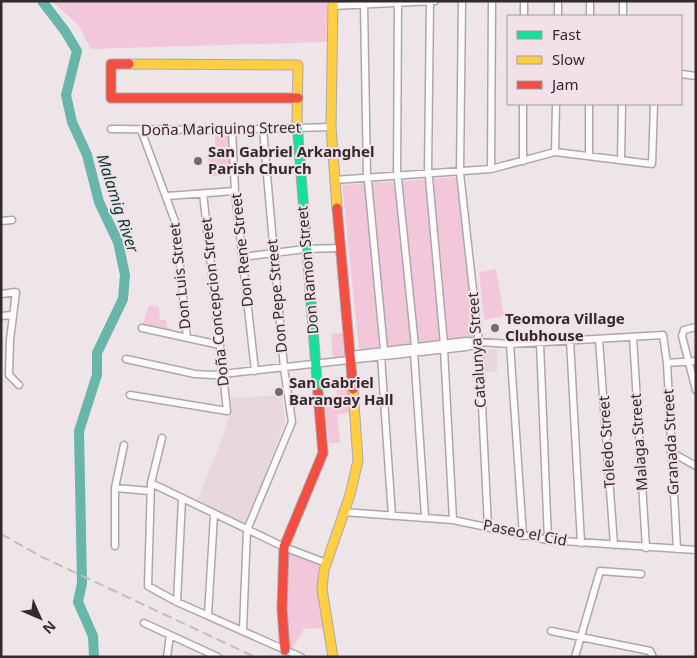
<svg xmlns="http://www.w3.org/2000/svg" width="697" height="658" viewBox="0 0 697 658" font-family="'Noto Sans',sans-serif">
<rect width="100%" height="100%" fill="#eee5e9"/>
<path fill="#e8d7de" d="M482,349H497V372H482Z
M282,395L285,422L246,525L196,503L223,436L230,412L229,398Z"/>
<path fill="#f2c7da" d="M52,1H327V42L91,49L79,26Z
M215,132L229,133L232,173L213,177L208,158L215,157Z
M459,177L476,339L359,349L342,185Z
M496,269L504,316L484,320L479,272Z
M149,305L159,307L160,320H166L167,327L169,328L168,332L142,326Z
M343,333L344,357L333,358L331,334Z
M348,376L351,412L337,415L340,443H329L323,397L337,395L335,377Z
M290,551L319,564L318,588L324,628L304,629L293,648L289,647L286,616L287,552Z"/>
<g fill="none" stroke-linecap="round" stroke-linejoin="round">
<path stroke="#68b5aa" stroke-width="10" d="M42,1L65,31L77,51L66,95L72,122L87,155L99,202L118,242L125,275L123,299L97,353V375L79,431L82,583L78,602L93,636L94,657"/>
<defs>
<path id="street" d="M462,1L460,173L479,344L488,527
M364,4L367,177
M333,6L435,1
M524,16V1
M558,16V1
M590,16V1
M623,16V1
M681,74L696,76
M111,129L232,130L331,127
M141,130L176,224L187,338
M232,130L235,191L255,371
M555,152L556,104
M589,156V104
M621,160L622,104
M523,161V104
M491,169L492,1
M428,173L430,2
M397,176L398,3
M429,178L444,344
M398,179L415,346
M334,180L491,169L555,152L652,164L654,104
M368,181L384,350
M167,196L235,191
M1,221L12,220
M243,257L305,249L340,248
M1,294L16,292L10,340L9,375L19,385
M1,316L13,315
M696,327L684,330L682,336L696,390
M142,328L220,345
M633,337L646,548
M570,340L581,543
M599,340L614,545
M540,343L548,540
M510,344L523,536
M444,349L453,520
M414,352L425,516
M351,355L466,341L510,344L663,335L667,363L677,549
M381,356L392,516
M126,359L195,374L213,375L466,347L482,343
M667,363L696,361
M130,395L227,411L203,193
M162,438L151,483L148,586L177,602L301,657
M671,452L696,466
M151,483L284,547L326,563
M115,488L150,491
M343,512L453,520L548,540L696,550
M115,546V488L124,445
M177,602L182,499
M208,615L214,515
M144,623L218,657
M243,629L247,530L292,422L284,368L263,129
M551,631L650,651L653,657
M167,657L170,635
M575,657L600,571L641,574"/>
<path id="fast" d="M297,122L318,393"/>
<path id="slow" d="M333,1L331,127L337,208
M129,64L298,65L297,122
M333,657L322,589L324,570L350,495L358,461L353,389"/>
<path id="jam" d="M129,64H111V98H298
M337,208L353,389
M285,650L282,609L284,547L323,453L318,393"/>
</defs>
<use href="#street" stroke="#aea7aa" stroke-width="9"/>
<use href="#fast" stroke="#aea7aa" stroke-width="11"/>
<use href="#slow" stroke="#aea7aa" stroke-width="11"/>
<use href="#jam" stroke="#aea7aa" stroke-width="11"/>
<use href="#street" stroke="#fcfbfc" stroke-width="6"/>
<use href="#fast" stroke="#16e098" stroke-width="9"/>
<use href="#slow" stroke="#ffcf43" stroke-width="9"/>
<use href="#jam" stroke="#f24e42" stroke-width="9"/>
<path stroke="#c0bebf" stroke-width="2" stroke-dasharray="10 5" stroke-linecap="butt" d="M1,534L42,557L255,657"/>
</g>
<g fill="#736c6f" stroke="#f2e1e8" stroke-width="2">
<circle cx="198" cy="161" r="5"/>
<circle cx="495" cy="328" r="5"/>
<circle cx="279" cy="392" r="5"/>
</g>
<g text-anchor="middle" stroke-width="4" stroke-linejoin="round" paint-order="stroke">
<g font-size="15" fill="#312b2e" stroke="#f2e1e8">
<text transform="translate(221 129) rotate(-1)" y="5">Doña Mariquing Street</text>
<text transform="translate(242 250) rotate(-96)" y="5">Don Rene Street</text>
<text transform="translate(308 270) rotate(-95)" y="5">Don Ramon Street</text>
<text transform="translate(180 276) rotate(-96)" y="5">Don Luis Street</text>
<text transform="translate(277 296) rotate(-95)" y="5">Don Pepe Street</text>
<text transform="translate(215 302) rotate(-96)" y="5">Doña Concepcion Street</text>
<text transform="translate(477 350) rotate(-94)" y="5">Catalunya Street</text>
<text transform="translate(607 442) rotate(-94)" y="5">Toledo Street</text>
<text transform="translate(639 442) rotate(-94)" y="5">Malaga Street</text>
<text transform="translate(671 442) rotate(-93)" y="5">Granada Street</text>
<text transform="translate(525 533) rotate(11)" y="5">Paseo el Cid</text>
</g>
<g font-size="15" font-weight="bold" fill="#312b2e" stroke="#f2e1e8" text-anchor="start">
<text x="208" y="157">San Gabriel Arkanghel<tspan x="208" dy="17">Parish Church</tspan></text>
<text x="505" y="324">Teomora Village<tspan x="505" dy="17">Clubhouse</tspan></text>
<text x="289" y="388">San Gabriel<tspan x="289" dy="17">Barangay Hall</tspan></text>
</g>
<g font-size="16" font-style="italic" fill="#0a3c35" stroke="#f2e1e8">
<text transform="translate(118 203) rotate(72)" y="6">Malamig River</text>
</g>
</g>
<rect width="697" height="658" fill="none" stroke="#312b2e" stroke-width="5"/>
<rect x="507" y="15" width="175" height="90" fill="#f2e1e8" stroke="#a5989e"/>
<rect x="517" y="31" width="25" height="8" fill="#16e098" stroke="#a5989e"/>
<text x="552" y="40" font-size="15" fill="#312b2e">Fast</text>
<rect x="517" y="56" width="25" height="8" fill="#ffcf43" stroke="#a5989e"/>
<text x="552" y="65" font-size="15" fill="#312b2e">Slow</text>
<rect x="517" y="81" width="25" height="8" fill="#f24e42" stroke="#a5989e"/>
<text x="552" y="90" font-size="15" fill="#312b2e">Jam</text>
<g transform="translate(40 618) rotate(135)" stroke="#f2e1e8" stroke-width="4" paint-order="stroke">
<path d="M0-4L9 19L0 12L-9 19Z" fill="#312b2e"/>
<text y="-8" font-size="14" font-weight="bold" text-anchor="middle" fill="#312b2e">N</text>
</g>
</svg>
